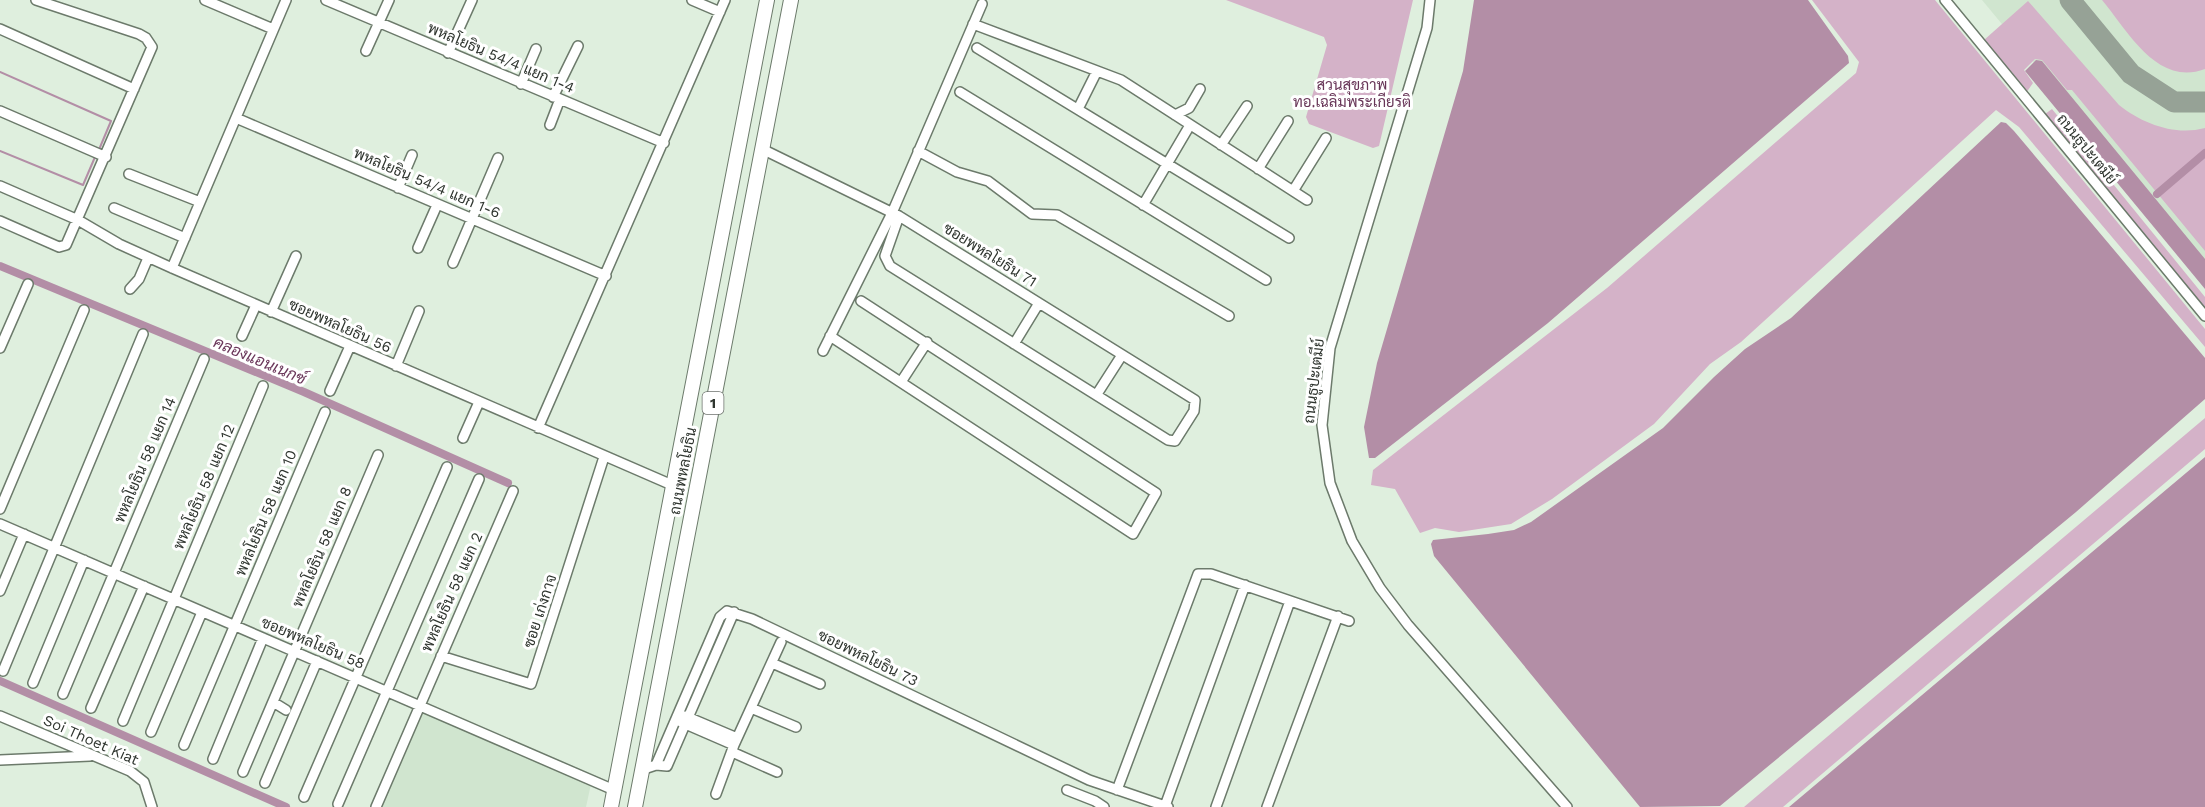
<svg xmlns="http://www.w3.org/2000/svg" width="2205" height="807" viewBox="0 0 2205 807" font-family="'Work Sans',Sarabun,sans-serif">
<rect width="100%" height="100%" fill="#dfefde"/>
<path fill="#d0e5cf" d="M1982,0H2205V269Z
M421,710L591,784L586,807H379Z"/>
<path fill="#d4b2c8" d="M1226,0H1413L1379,146L1373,148L1309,124L1306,117L1327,45L1324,37Z
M1812,0H1935L2205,329V347L2019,127L1996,110L1741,342L1710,364L1654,424L1552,499L1511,524L1459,532L1435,528L1420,533L1395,489L1371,485L1373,470L1607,288L1856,73L1859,62Z
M2102,0H2205V69C2157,87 2128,31 2102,0Z
M2028,1L2119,105C2143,124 2175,136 2205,128V251L2072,90H2067L2042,60L2035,59L2024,70L2033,83L2026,93L1984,40Z
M2052,109L2205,297V308L2045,114Z
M2205,418V449L1783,807H1744Z"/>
<path fill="#b38ea6" d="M1474,0H1808L1848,56L1849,63L1548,323L1375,458H1369L1364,427L1377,363L1463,71Z
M2036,60L2042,61L2205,259V289L2025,71Z
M2001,122L2006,123L2014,131L2205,358V399L2076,512L1720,806L1640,807L1434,556L1431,544L1433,540L1488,534L1514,530L1531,522L1663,428L1714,377L1745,349L1791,318Z
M2205,457V807H1789Z"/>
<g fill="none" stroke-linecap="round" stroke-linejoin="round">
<path stroke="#b38ea6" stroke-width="2" d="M0,72L111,121L98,152
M0,151L83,185L95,157"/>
<path stroke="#b38ea6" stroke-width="8" d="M2157,194L2205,153
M0,266L304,392L508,483
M0,681L286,807"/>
<path stroke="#96a296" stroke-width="21" d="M2070,0L2131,74L2174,102H2205"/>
<defs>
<path id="minor" d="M205,0L273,29
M326,0L664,143
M692,0L720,12
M1430,0L1427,28L1330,348L1322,425L1330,483L1352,541L1380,588L1408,625L1567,807
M1945,0L2205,316
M973,24L1121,80L1307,200
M0,29L134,89
M977,48L1289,238
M366,51L389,0
M448,53L472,0
M521,84L536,49
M960,92L1266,280
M553,97L578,46
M1078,109L1097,71
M0,111L106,157
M1175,115L1189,108L1200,89
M236,118L606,276
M550,125L560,99
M1221,145L1247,106
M762,149L899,216L1195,400L1194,411L1175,441L1168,440L890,266L885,256L899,216
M918,151L957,172L988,181L1032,214L1057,215L1229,316
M1258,169L1288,121
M129,174L200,202
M0,186L78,220L119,244L172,268L672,485
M398,188L412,155
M1293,191L1326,138
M1143,205L1190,125
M114,208L185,238
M0,221L59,247L66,245L152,47L146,38L139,34L36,0
M418,248L437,205
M453,263L498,158
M172,268L286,0
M130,289L139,279L148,258
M271,312L296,256
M242,336L256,305
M830,336L1133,534L1156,493L861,301
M1014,344L1039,303
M0,348L28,284
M823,351L892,213L982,4
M396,366L419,311
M901,382L927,342
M330,391L350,346
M1097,394L1122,355
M538,428L725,0
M463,438L479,402
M0,509L84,310
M0,524L614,790
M0,591L24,534
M441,656L531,684L604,457
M772,663L820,684
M3,671L143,334
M33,683L84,560
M63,694L204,359
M273,702L286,710
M91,708L144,586
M751,708L796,727
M0,716L130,771L144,782L152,807
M685,716L737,738
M123,721L263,386
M681,722L734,745
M151,732L202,612
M184,745L325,412
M732,752L777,772
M213,759L263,638
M0,760L90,756
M656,765L667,766L734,612
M641,770L656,765L720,617L727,611L752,619L1089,780L1168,807
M243,772L378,455
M265,783L317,661
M1067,790L1095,801L1104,807
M1117,790L1198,574H1211L1349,621
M716,794L734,745L781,642
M304,797L447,467
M338,804L479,479
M1165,806L1245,585
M376,807L513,491
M1216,807L1290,601
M1267,807L1338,616"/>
<path id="primary" d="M611,807L767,0
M635,807L791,0"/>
</defs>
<use href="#minor" stroke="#6c7a6b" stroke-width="12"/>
<use href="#primary" stroke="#6c7a6b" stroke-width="16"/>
<use href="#minor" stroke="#fff" stroke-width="9"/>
<use href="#primary" stroke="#fff" stroke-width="14"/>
</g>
<g text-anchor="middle" stroke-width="6" stroke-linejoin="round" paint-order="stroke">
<rect fill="#fff" stroke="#6d726d" stroke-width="1.5" x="702.5" y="392" width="21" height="22" rx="4.5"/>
<g font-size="14" font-weight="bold" fill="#2f352f">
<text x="713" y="408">1</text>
</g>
<g font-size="15" fill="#2f352f" stroke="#fff">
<text transform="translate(501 58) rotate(23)" y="5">พหลโยธิน 54/4 แยก 1-4</text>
<text transform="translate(2087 149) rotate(51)" y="5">ถนนธูปะเตมีย์</text>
<text transform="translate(427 183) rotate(23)" y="5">พหลโยธิน 54/4 แยก 1-6</text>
<text transform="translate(990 255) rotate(32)" y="5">ซอยพหลโยธิน 71</text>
<text transform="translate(340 326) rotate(24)" y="5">ซอยพหลโยธิน 56</text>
<text transform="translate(1314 381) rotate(-83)" y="5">ถนนธูปะเตมีย์</text>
<text transform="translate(145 460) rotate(-67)" y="5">พหลโยธิน 58 แยก 14</text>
<text transform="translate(683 471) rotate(-79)" y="5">ถนนพหลโยธิน</text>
<text transform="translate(204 487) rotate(-67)" y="5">พหลโยธิน 58 แยก 12</text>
<text transform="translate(266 513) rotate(-67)" y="5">พหลโยธิน 58 แยก 10</text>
<text transform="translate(322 547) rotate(-67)" y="5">พหลโยธิน 58 แยก 8</text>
<text transform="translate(452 592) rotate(-66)" y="5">พหลโยธิน 58 แยก 2</text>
<text transform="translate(540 611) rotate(-72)" y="5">ซอย เก่งกาจ</text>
<text transform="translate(313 643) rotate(23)" y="5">ซอยพหลโยธิน 58</text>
<text transform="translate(868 658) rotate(26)" y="5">ซอยพหลโยธิน 73</text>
<text transform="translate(91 740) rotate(24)" y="5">Soi Thoet Kiat</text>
</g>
<g font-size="15" fill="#683658" stroke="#fff">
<text x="1352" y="90">สวนสุขภาพ<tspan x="1352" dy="17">ทอ.เฉลิมพระเกียรติ</tspan></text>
</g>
<g font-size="16" font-style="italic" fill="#6b385b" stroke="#fff">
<text transform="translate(260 360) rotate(23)" y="6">คลองแอนเนกซ์</text>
</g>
</g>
</svg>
